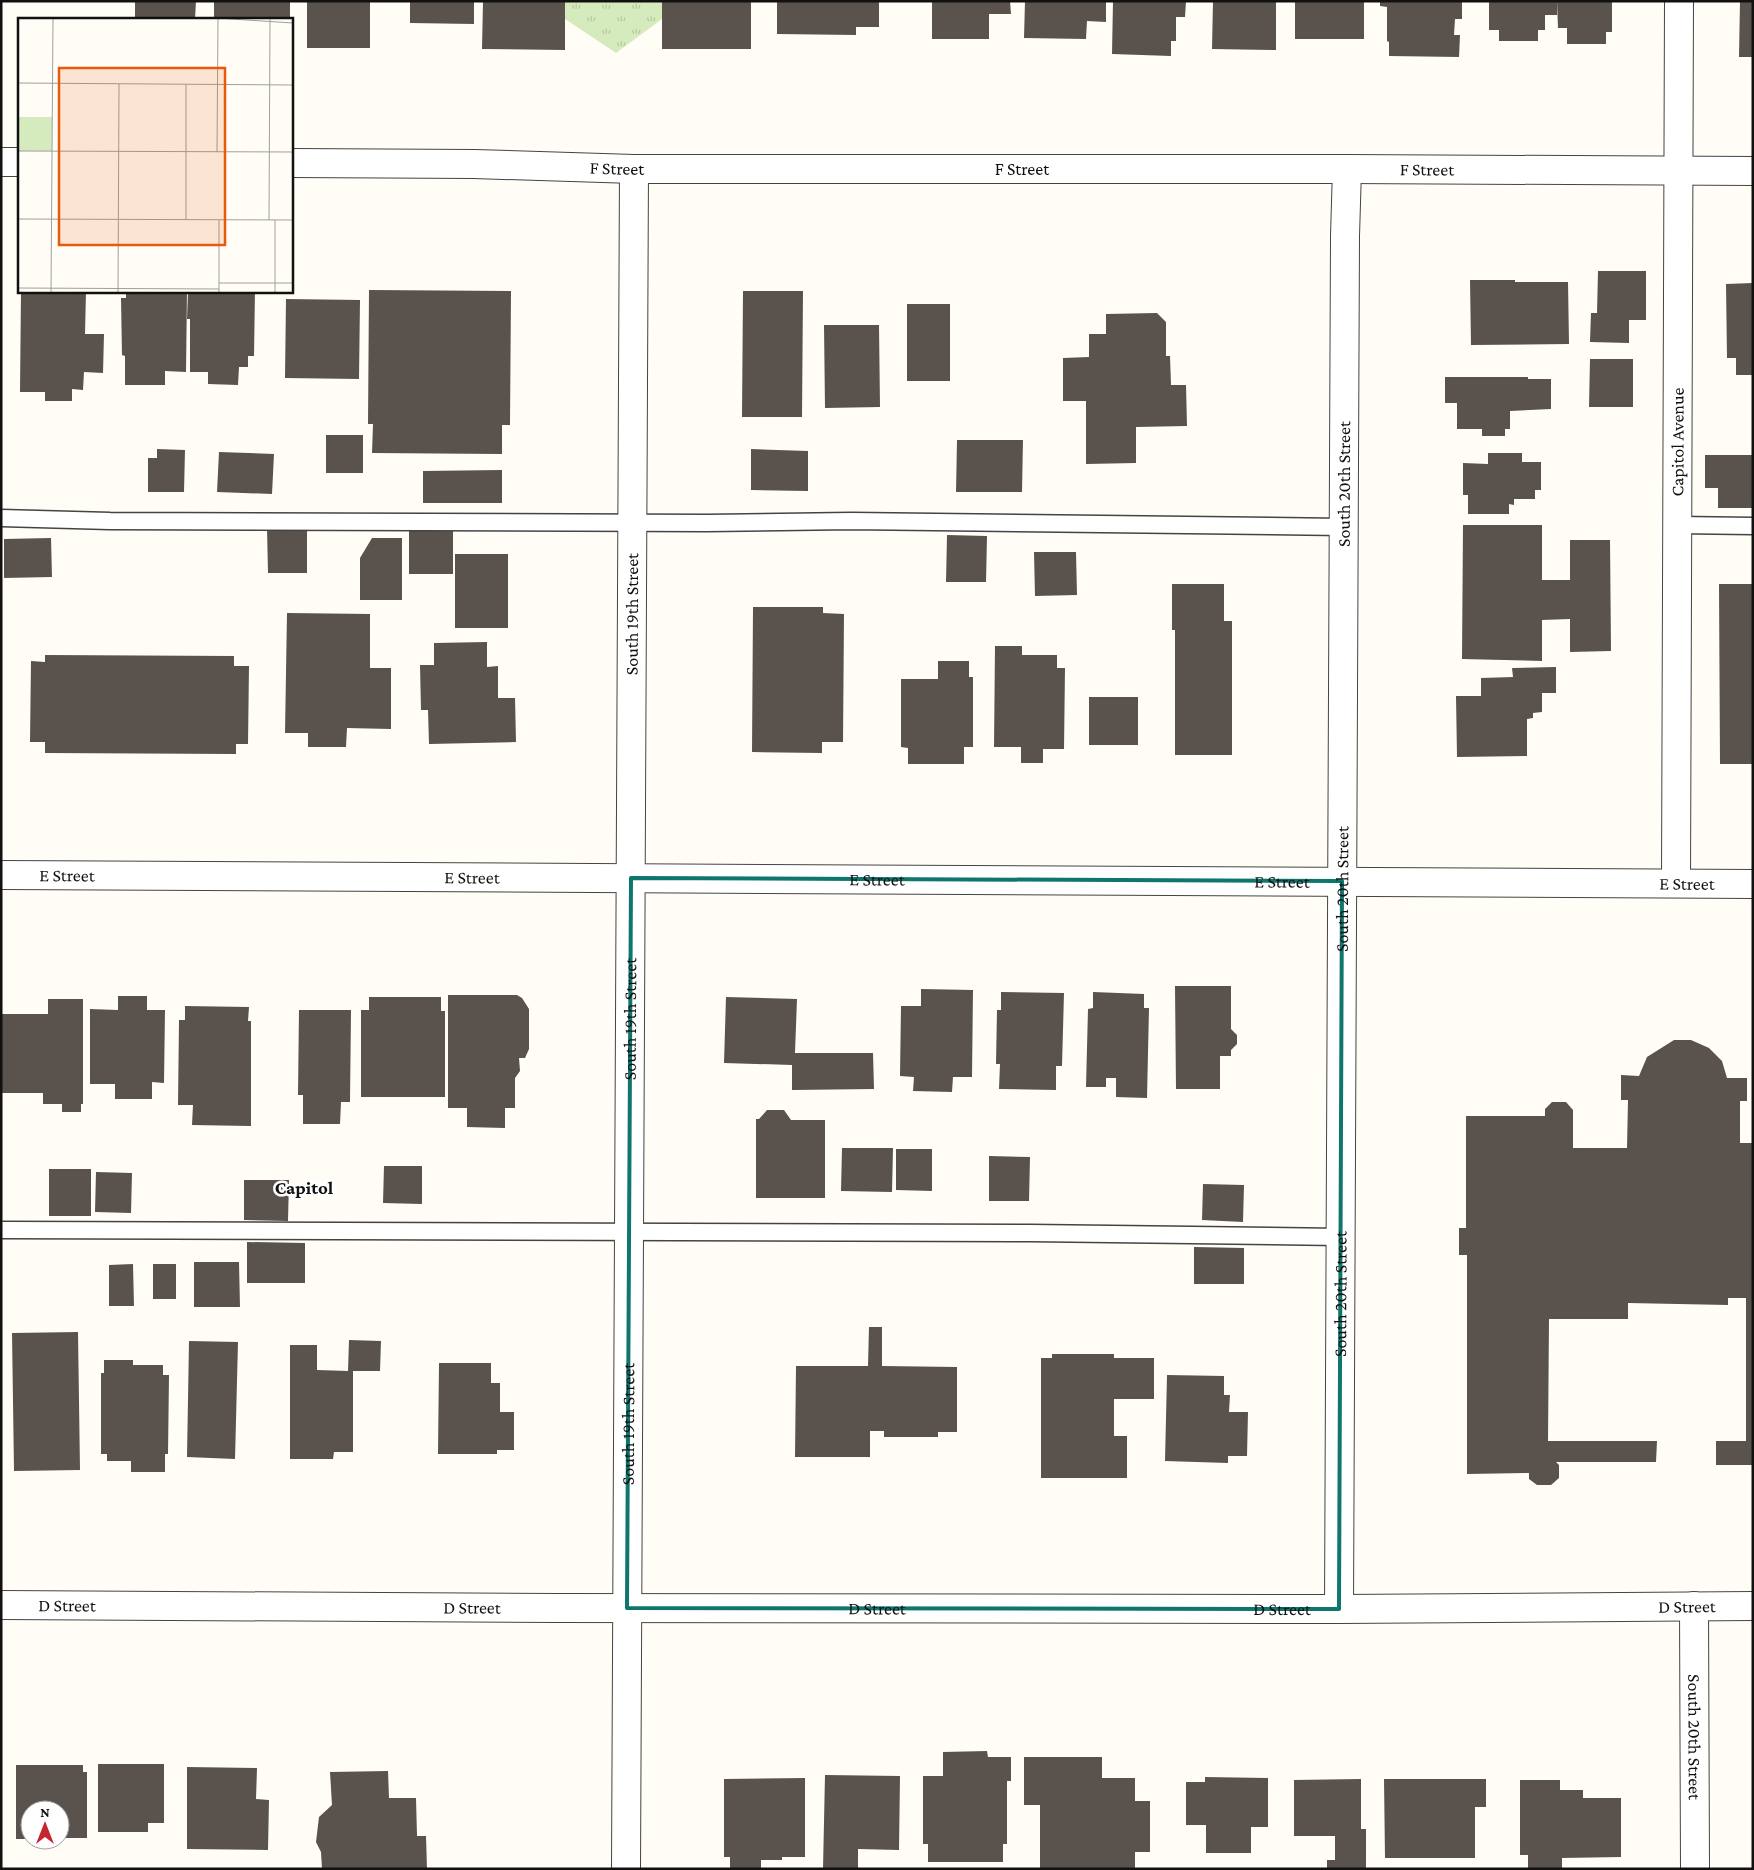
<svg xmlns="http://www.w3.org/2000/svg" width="1754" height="1870" viewBox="0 0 1754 1870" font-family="'Crimson Pro',serif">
<defs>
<pattern id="grass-tufts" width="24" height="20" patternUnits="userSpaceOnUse" patternTransform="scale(1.25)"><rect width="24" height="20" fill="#d5ebbd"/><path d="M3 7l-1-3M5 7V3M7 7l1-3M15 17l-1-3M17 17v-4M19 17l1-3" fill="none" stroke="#b6c8a1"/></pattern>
</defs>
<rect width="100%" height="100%" fill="#fffdf5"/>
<path fill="url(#grass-tufts)" d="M565,1H662V19L616,53L565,19Z"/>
<path fill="#5a524d" d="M135,1H196L195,19H135Z
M214,1H290V19H214Z
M307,1H370V48H307Z
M410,1H474V24L410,23Z
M483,1H565V50L482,49Z
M662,1H751V49H662Z
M777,1H879V27H856V35L777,34Z
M932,1H1010L1011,14H989V39H932Z
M1025,1H1106V22L1087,21L1086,39L1024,38Z
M1113,1H1186L1185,17H1176V41H1171V56L1112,54Z
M1213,1H1276V50L1212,49Z
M1295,1H1364V39H1295Z
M1380,1H1462V19H1455L1454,35H1460L1459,57L1389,56V42L1387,41V7L1380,6Z
M1489,1H1557V15H1545V30H1538V41H1499V30H1489Z
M1557,1H1612V32H1606V44H1567V28H1558Z
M1740,1H1753V57H1739Z
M1598,271H1646V320H1629V343L1590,342L1591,313H1597Z
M1470,280H1515V282H1568L1569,344L1471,345Z
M1753,283V375H1736V358H1727L1726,284Z
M369,290L511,291L510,425H502V454L372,453L373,424H368Z
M21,291H86L85,334H104L103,373L84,372L83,390L72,389V401H45V392H20Z
M126,291H187L186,372L165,371V385H125V356L122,355L121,298H126Z
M188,291H255L254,356H248V367H239L238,385L208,384V372H190V319H187Z
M743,291H803L802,417H742Z
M286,299L360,300L359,379L285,378Z
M907,304H950V381H907Z
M1157,313L1166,322V356H1170L1171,385H1186L1187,426L1136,427V463L1086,464V401H1063V358L1089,357V334H1106V314Z
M824,325H879L880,407L825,408Z
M1590,359H1633V407H1589Z
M1445,377H1528V379H1551V409L1510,411V429H1505V436H1482V429H1457V403H1445Z
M326,435H363V473H326Z
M957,440H1023L1022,492H956Z
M157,449L185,450L184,492H148V458H157Z
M751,449L808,451V491L751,490Z
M219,452L274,454L272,494L217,492Z
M1488,453H1522V462H1541V490H1535V499H1514V505L1509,504V514H1468V495H1463V463L1488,464Z
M1705,455H1753V508H1718V488H1705Z
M502,470V503H423V471Z
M1463,525H1542V580H1570V540H1610L1611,651L1570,652V619L1542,620V661L1462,659Z
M267,528H307V573H268Z
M409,529H453V574H409Z
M947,535L987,536L986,582H946Z
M51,538L52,577L4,578V539Z
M372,538H402V600H360V558Z
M1034,552H1076L1077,595L1035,596Z
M455,554H508V628H455Z
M1172,584H1224V621H1232V755H1175V630H1172Z
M1719,584H1753V764H1720Z
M753,607H823V613L844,614L843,742H822V753L752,752Z
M287,613L370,614V668H391V729L347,728L346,747H308V733H285Z
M487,642V667L498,666V698H515L516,742L429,744L428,710H421L420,665H434V643Z
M995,646H1022V655H1057V668H1065L1064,749H1043V763H1021V747H994Z
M45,655L234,656V666H249L248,744H236V754L45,753V742H30L31,661L45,662Z
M938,661H969V677H973V747H964V764H908V748L901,747V679H938Z
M1556,667V693H1542V712L1533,713V718L1527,719V756L1457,757L1456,696H1481V678L1513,677L1512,668Z
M1089,697H1138V745H1089Z
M1175,986H1231V1029L1237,1035V1044L1231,1050V1056H1220V1089H1176Z
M921,989L973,990L972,1077H953L952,1092L913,1091L914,1077L900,1076L901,1006H921Z
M1001,992L1064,993L1062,1066H1056V1090L999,1089L1000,1064H996L997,1010H1001Z
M1093,992L1144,994V1008H1149L1147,1098L1116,1097V1078H1106V1087H1086L1088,1009L1093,1008Z
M448,995H517L522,998L529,1009V1049L525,1058H519L520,1071L515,1078V1108H505V1128L467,1127V1108H448Z
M118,996H147V1010H165L164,1083L152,1082V1099H115V1084H90V1009L118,1010Z
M369,997H441V1011H445V1097H361V1010H369Z
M726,997L797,999L795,1053H873L874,1089L792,1090V1065L724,1063Z
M48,999H83V1104H81V1112H62V1104H43V1093H1V1014H48Z
M185,1006L249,1007L248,1021H251V1126L192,1125L193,1105H178L179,1020H185Z
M299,1010H351L350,1102H341L340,1124H303V1095H298Z
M1674,1040H1691L1709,1048L1722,1061L1727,1078H1747V1101H1740V1143H1753V1465H1716V1441H1746V1298H1728V1305L1628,1303V1319H1549L1548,1441H1657L1656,1462H1556L1559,1465V1478L1551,1485H1537L1529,1479V1473L1467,1474V1255H1459V1228H1466V1116H1545V1109L1552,1102H1566L1573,1110V1148H1627L1628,1100H1621V1075L1639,1076L1647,1057Z
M767,1110H784L791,1120H825V1198H756V1119H759Z
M842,1148H893L892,1192L841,1191Z
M896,1149H932V1191L896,1190Z
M989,1156L1030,1157L1029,1201H989Z
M384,1166H422V1204L383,1203Z
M49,1169H91V1216H49Z
M96,1172L132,1173L131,1213L95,1212Z
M244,1180H289L288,1221L244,1220Z
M1203,1184L1244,1185L1243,1222L1202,1220Z
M247,1242L305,1243V1283H247Z
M1194,1247L1244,1248V1284H1194Z
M194,1262H239L240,1307H194Z
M133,1264L134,1306H109V1265Z
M153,1264H176V1299H153Z
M869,1327H882V1366L957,1367V1432H938V1437H884V1431H870V1457H795L796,1366H868Z
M78,1332L80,1470L14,1471L12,1333Z
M349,1340L381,1341L380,1371H353V1452H334L333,1459H290V1345H317V1370L348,1371Z
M189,1341L238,1342L235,1459L187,1457Z
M1052,1354H1114V1358H1154V1399H1114V1436H1127V1478H1041V1358H1052Z
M104,1360H133V1365H163V1375H169L168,1454H165V1472H131V1461H107V1454H101V1373H104Z
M439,1363H491V1383H500V1412H514V1450H497V1454H438Z
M1167,1375L1224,1376V1395H1230L1229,1412H1248L1247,1456H1228V1463L1165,1461Z
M987,1751L988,1757H1011V1781H1007V1844H1003V1862H928V1844H923V1776H943V1752Z
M1024,1757H1102V1778H1135V1801H1150V1852H1135V1868L1040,1869V1805H1024Z
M98,1764H164V1823H148V1832H98Z
M16,1765H83V1772H87V1838H60V1810H30V1839H16Z
M187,1767L257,1768L256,1799L269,1800L268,1850L187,1849Z
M388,1771L389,1798H416L417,1836H426L427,1869H322L321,1852L316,1842L319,1817L332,1805L330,1772Z
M825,1775L900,1776L899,1850L858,1849V1869H823Z
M1205,1777L1268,1778V1827H1251V1853H1206V1825H1186V1782H1205Z
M805,1778V1857H782V1860H761V1869H730V1857H724V1779Z
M1361,1779V1829H1366V1869H1327V1860H1335V1836H1294V1780Z
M1384,1779H1486V1807H1475V1858H1385Z
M1520,1780H1560V1790H1583V1798H1621V1857L1562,1858V1869H1528V1855H1520Z"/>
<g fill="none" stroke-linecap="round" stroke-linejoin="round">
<defs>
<path id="service" d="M1,518L110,521L707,523L851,521L1344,527
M1677,525L1753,526
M1,1230L1030,1233L1340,1237"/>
<g id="minor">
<path d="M1,162H19"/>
<path id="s1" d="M291,163L474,164L634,169H1347L1753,171"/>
<path id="s2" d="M1,875L1753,884"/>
<path id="s3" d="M1676,883L1679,1"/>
<path id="s4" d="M1339,1609L1345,236L1347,169"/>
<path id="s5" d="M626,1869L634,169"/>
</g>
<g id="tertiary">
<path id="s6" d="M1,1605L556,1608L1339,1609L1753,1606"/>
<path id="s7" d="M1694,1606L1695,1869"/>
</g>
</defs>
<use href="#service" stroke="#444" stroke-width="19"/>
<use href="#minor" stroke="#444" stroke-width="30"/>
<use href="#tertiary" stroke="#444" stroke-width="30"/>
<use href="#service" stroke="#fff" stroke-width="16"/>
<use href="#minor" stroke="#fff" stroke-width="28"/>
<use href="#tertiary" stroke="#fff" stroke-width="28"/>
</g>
<path fill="none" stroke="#0f766e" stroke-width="4" stroke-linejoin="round" d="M631,878L1342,881L1339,1609L627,1608Z"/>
<g text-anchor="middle" stroke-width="5" stroke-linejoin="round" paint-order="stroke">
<g font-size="18" fill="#111" stroke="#fff">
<text dy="6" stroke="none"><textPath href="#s1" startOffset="326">F Street</textPath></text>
<text dy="6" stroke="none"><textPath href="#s1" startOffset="1136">F Street</textPath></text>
<text dy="6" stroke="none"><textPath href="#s1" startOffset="731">F Street</textPath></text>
<text dy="6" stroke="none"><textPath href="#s3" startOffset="441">Capitol Avenue</textPath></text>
<text dy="6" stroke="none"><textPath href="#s4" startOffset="1125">South 20th Street</textPath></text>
<text dy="6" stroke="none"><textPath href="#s5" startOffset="1255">South 19th Street</textPath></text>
<text dy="6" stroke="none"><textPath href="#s2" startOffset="66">E Street</textPath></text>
<text dy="6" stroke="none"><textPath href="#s2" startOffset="471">E Street</textPath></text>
<text dy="6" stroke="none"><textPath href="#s2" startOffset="876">E Street</textPath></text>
<text dy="6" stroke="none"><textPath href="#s2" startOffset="1281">E Street</textPath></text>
<text dy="6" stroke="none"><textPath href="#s2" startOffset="1686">E Street</textPath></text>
<text dy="6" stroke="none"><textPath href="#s4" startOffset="720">South 20th Street</textPath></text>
<text dy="6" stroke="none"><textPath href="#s5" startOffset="850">South 19th Street</textPath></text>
<text dy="6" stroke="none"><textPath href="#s4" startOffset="315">South 20th Street</textPath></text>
<text dy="6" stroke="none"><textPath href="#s5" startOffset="445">South 19th Street</textPath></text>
<text dy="6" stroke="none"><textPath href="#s6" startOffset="66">D Street</textPath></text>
<text dy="6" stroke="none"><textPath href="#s6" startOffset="1686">D Street</textPath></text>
<text dy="6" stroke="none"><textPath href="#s6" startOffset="471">D Street</textPath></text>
<text dy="6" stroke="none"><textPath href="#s6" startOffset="876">D Street</textPath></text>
<text dy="6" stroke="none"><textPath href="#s6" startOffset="1281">D Street</textPath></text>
<text dy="6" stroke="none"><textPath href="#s7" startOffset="131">South 20th Street</textPath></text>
</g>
<g font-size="19" font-weight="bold" fill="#111" stroke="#fff">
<text x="304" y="1194">Capitol</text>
</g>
</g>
<g transform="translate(18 18)">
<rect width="275" height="275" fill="#fffdf5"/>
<path d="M1,99H34V133H1Z" fill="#d5ebbd"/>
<path fill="none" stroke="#a09f9a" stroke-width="1" d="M198,0L275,5M0,65L275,67M0,133L275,134M199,134L200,0M0,201L275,202M168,202V66M251,202L252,0M201,265H275M0,270L201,271M33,275L35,0M100,275L101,66M201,275V202M257,275V202"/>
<path fill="#e8590c" fill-opacity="0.15" stroke="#e8590c" stroke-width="2.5" d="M41,50H207V227H41Z"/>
<rect width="275" height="275" fill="none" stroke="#111" stroke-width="2.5"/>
</g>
<rect width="1754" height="1870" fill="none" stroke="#111111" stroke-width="5"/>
<g transform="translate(45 1825)"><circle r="24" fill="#ffffff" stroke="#a0a0a0"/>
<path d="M0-4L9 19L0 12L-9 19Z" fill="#c4262e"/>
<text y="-8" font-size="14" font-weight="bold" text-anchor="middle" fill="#111111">N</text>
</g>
</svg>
